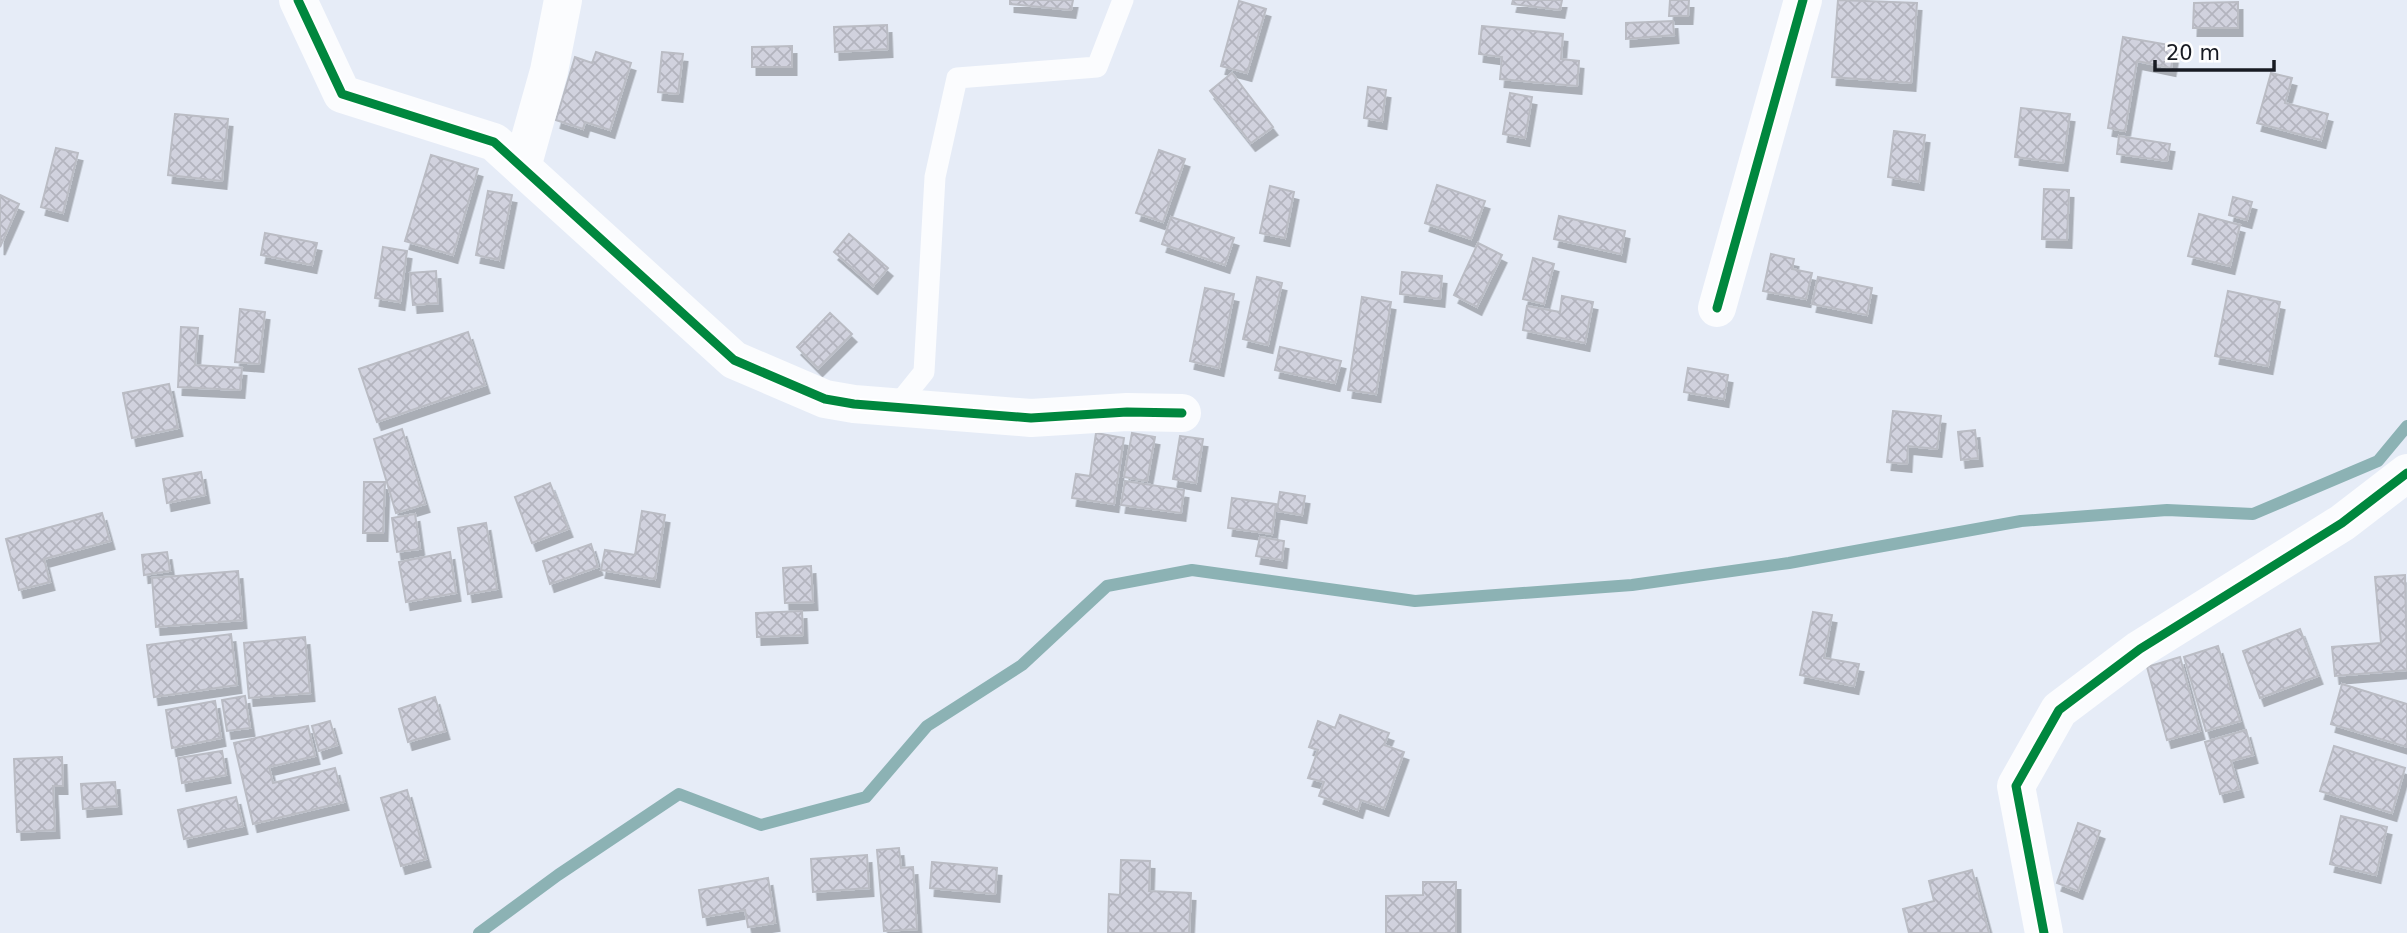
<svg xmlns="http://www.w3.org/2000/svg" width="2407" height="933" viewBox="0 0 2407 933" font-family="'DejaVu Sans',sans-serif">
<defs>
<pattern id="building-cross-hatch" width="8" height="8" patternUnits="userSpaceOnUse" patternTransform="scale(1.75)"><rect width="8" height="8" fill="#d1d2de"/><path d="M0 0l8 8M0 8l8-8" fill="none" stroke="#b3b4be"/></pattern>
<filter id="shadow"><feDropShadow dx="4.5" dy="8" stdDeviation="0" flood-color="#0004"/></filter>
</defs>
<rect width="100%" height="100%" fill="#e6ecf7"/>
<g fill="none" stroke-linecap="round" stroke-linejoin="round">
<path stroke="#8cb2b4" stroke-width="12" d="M479,933L558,875L679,794L761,825L866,797L927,726L1022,665L1107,586L1192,570L1415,601L1632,585L1789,563L2021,521L2167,510L2253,514L2378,461L2407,426"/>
</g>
<path fill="url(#building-cross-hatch)" stroke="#babcc4" stroke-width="2" filter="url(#shadow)" d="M1010,0H1073L1071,10L1010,4Z
M1513,0H1562L1560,10L1512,4Z
M1670,0H1689L1688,16H1669Z
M1838,0L1917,3L1911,83L1832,77Z
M1239,1L1266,9L1247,73L1221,66Z
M2238,2V28H2193L2194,3Z
M1673,21L1674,35L1626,39V23Z
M887,25L888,49L835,52L834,27Z
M1482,26L1563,34L1561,59L1579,61L1577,86L1500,79L1502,57L1479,54Z
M2123,37L2175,46L2171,68L2137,61L2125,131L2108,128Z
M792,46V67H752V47Z
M596,52L631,63L610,130L585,122L583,129L556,120L575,57L592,63Z
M662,52L683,54L678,94L658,92Z
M1232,73L1273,127L1251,143L1210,91Z
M2271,73L2292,78L2285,103L2328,114L2321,140L2257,123Z
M1368,87L1386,90L1382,121L1364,118Z
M1510,93L1532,97L1525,138L1503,134Z
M2021,108L2070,114L2063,163L2015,157Z
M175,114L228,119L222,181L168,175Z
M1894,131L1925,135L1919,182L1888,177Z
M2119,136L2170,144L2167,161L2117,154Z
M56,148L78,153L63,213L41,207Z
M1159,150L1185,159L1163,222L1136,213Z
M431,155L478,169L453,255L405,241Z
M1437,185L1485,201L1471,239L1425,223Z
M1270,186L1294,192L1285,238L1260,233Z
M2044,189L2069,190L2067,240L2042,239Z
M488,191L512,195L499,260L476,255Z
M0,195L19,204L0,247Z
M2233,197L2252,202L2247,220L2229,215Z
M2199,214L2240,225L2230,266L2188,256Z
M1559,216L1625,231L1621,254L1554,239Z
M1171,217L1234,238L1225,265L1162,244Z
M265,233L317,243L312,265L261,255Z
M849,234L888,268L873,286L834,252Z
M1478,243L1502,255L1477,307L1454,295Z
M383,247L407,251L400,302L375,298Z
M1771,254L1794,259L1792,269L1812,273L1806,299L1763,291Z
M1533,258L1554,264L1544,304L1523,299Z
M436,271L438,303L413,305L410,273Z
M1402,272L1442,276L1440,299L1400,294Z
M1257,277L1282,283L1268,345L1243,339Z
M1818,277L1872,288L1867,315L1812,304Z
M1205,288L1234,294L1219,368L1190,361Z
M2228,291L2280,302L2268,366L2215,356Z
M1562,296L1593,302L1585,343L1523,330L1527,306L1560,312Z
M1362,297L1391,302L1376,394L1348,390Z
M240,309L265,312L259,364L235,362Z
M830,313L852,334L818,368L797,347Z
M181,327L198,328L195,365L242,368L240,390L178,387Z
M468,332L485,385L377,422L359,369Z
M1280,347L1341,361L1335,383L1275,370Z
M1688,368L1728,375L1724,399L1684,392Z
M169,384L178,428L132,438L123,393Z
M1893,411L1941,416L1937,449L1908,446L1907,464L1887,462Z
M402,429L425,504L396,513L374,439Z
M1975,430L1978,458L1961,460L1958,432Z
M1096,433L1124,438L1114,504L1072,498L1076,474L1090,476Z
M1132,433L1155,437L1147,481L1124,477Z
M1180,436L1203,439L1196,483L1173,479Z
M201,472L205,495L167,503L163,479Z
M1125,481L1184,490L1181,513L1121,505Z
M364,482H385L383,533H363Z
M550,483L568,529L532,543L515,497Z
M1280,492L1305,496L1302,515L1277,511Z
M1232,498L1276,504L1272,534L1228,528Z
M642,511L665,515L655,579L601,570L605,550L635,555Z
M102,513L110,541L44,559L50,582L19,590L6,539Z
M415,514L420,549L397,552L392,518Z
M486,523L497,589L468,594L458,528Z
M1260,537L1284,541L1282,560L1256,556Z
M591,544L598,567L550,584L543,561Z
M167,552L170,571L144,575L142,555Z
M450,552L456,593L406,602L399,562Z
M811,566L813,602L785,603L783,568Z
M238,571L242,620L156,627L152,578Z
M2405,575L2407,670L2335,676L2332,647L2381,643L2375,577Z
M802,611L803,635L757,637L756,613Z
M1813,612L1832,615L1824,658L1859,664L1854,686L1800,675Z
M2300,629L2318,676L2260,698L2243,651Z
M231,634L237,685L154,697L147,645Z
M305,637L310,693L249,698L244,643Z
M2218,646L2240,721L2206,731L2184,657Z
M2180,657L2200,731L2167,740L2147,667Z
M2342,684L2407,704V747L2331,724Z
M245,696L250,728L227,731L222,700Z
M435,697L445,731L408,742L399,709Z
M215,701L221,738L172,748L166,710Z
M1340,715L1389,733L1384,745L1404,752L1384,808L1361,800L1358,810L1319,796L1324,782L1308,778L1318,750L1309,747L1318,721L1335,728Z
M330,721L337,745L319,751L312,726Z
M308,726L315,756L269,767L273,783L335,768L344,802L253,824L234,743Z
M2246,730L2253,755L2231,761L2239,789L2220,794L2205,742Z
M2334,746L2405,768L2392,813L2320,791Z
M222,751L226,775L182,783L178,758Z
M62,757L63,786H53L55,830L17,832L14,759Z
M115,782L117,806L83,809L81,784Z
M407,790L426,859L401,866L381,798Z
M236,797L243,826L184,839L178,810Z
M2341,816L2387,827L2376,875L2330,864Z
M2078,823L2100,831L2078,891L2057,883Z
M899,848L901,868L913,867L917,929L884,931L877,850Z
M867,855L869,888L813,892L811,859Z
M1121,860L1150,861L1149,891L1191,893L1189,933H1108L1109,894L1120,895Z
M932,862L997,868L995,894L930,888Z
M1972,870L1989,933H1909L1903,909L1934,901L1929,881Z
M768,878L775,923L748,927L745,910L703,917L699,890Z
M1423,882H1456V933H1386V896L1423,895Z"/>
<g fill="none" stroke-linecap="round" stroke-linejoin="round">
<path stroke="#fbfcfe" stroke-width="21" d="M895,408L924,372L935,177L957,78L1097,67L1123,0"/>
<path stroke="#fbfcfe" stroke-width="38" d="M298,0L342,94L494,142L734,360L825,399L854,404L1031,418L1127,412L1182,413
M522,167L549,71L563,0
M1717,308L1803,0
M2044,933L2016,786L2059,710L2140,649L2342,523L2407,473"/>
<defs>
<path id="cycleway" d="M298,0L342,94L494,142L734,360L825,399L854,404L1031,418L1127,412L1182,413
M1717,308L1803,0
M2044,933L2016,786L2059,710L2140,649L2342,523L2407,473"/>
</defs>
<use href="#cycleway" stroke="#fff" stroke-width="13"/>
<use href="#cycleway" stroke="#00873e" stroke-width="9"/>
</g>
<path d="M2155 60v10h119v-10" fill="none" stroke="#181b23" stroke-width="3.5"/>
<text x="2166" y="60" font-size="21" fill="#181b23" stroke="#ffffff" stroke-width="5" paint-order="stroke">20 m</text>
</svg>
